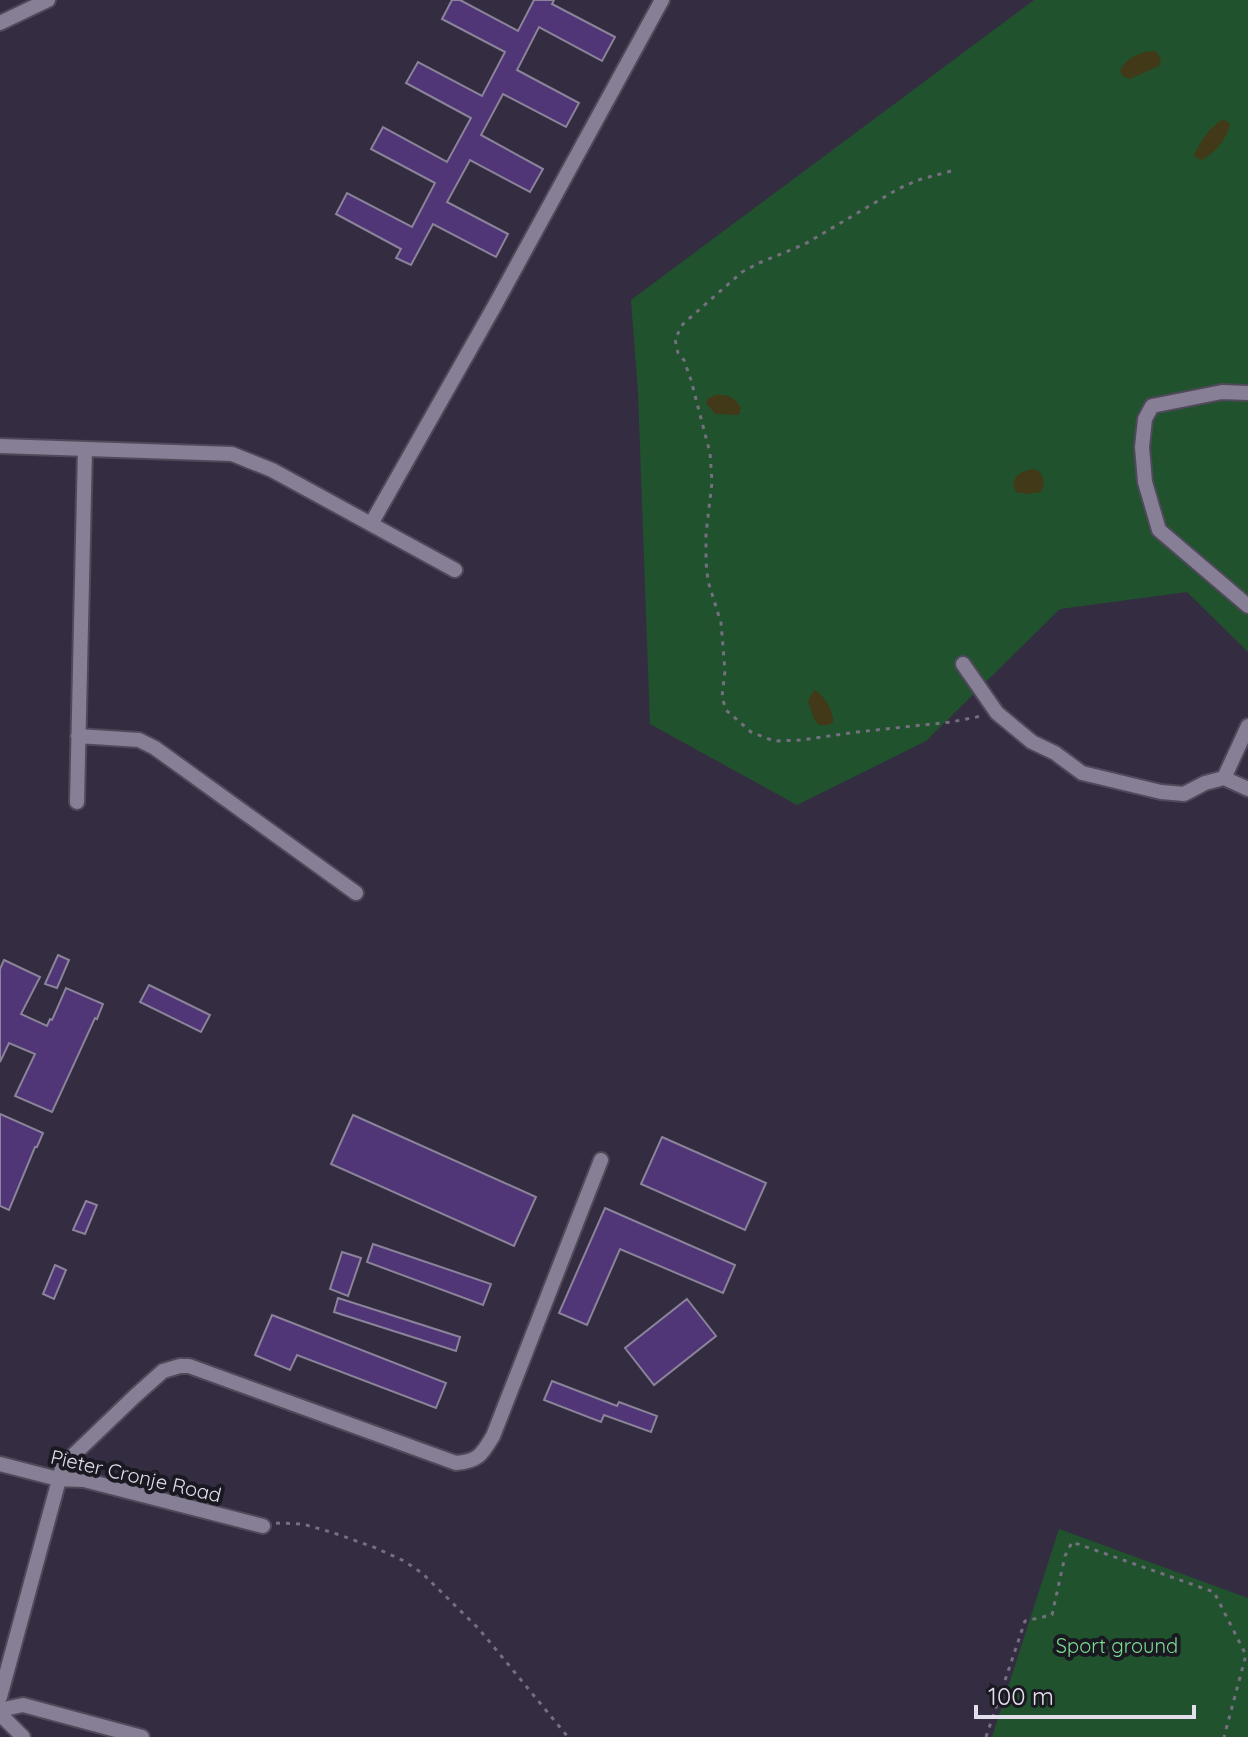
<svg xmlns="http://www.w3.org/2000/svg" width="1248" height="1737" viewBox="0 0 1248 1737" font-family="Quicksand,sans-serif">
<rect width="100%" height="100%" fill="#342d41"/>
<path fill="#20532d" d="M1034,0H1248V652L1187,592L1060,609L926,741L797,805L650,724L638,392L631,300Z
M1059,1529L1248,1598V1737H992Z"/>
<path fill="#413918" d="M1154,51L1157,52L1161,60L1159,66L1130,79L1124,77L1120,72C1124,58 1140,52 1154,51Z
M1222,120L1227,121L1230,124C1228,137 1214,155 1201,160L1194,156C1198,144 1211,126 1222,120Z
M715,395C728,394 734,397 741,408L739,415L715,414L706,403L707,399Z
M1034,469C1044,473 1046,483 1041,492L1028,494L1016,492L1013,484C1016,473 1023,471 1034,469Z
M814,690C823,693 834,711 833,722L829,725H819L814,719L808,701Z"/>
<path fill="#503677" stroke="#8a8399" stroke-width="2" d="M452,0H460L518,31L534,0H554L552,4L615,37L602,61L539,27L517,70L579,103L566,127L503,94L481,135L543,169L530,192L470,160L447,202L508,234L496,257L433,224L411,265L396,258L401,249L336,214L347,193L412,227L435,183L371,149L383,127L447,162L471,118L406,83L418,62L482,96L505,52L442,19Z
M58,955L69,960L57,988L45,984Z
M4,960L40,977L21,1014L47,1026L50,1019L52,1020L66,988L103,1004L97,1019L95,1018L52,1112L15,1096L35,1054L9,1043L0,1062V969Z
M149,985L210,1015L201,1032L140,1002Z
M0,1114L43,1133L37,1147H35L9,1210L0,1206Z
M353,1115L536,1197L514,1246L331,1164Z
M662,1137L766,1183L745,1230L641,1184Z
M86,1201L97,1205L85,1234L73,1230Z
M605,1208L735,1265L723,1293L620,1249L587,1325L559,1313Z
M373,1244L491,1284L483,1305L367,1262Z
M342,1252L361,1258L348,1296L330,1289Z
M55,1265L66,1270L54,1299L43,1294Z
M338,1298L460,1337L456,1351L334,1312Z
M687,1299L716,1336L654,1385L625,1348Z
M272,1315L446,1383L436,1408L297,1355L290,1370L255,1355Z
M552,1381L617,1406L619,1402L657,1416L651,1432L604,1415L601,1422L544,1400Z"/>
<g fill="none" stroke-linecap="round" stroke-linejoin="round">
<defs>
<path id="minor" d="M0,23L48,0
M1248,393L1222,392L1152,406L1145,419L1142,447L1145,482L1159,530L1248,606
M0,446L232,454L272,470L455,570
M371,524L494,307L662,0
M963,664L997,713L1032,742L1055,753L1082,773L1161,792L1184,794L1205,783L1224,778L1248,789
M78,736L139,740L155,748L356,893
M1224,778L1248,726
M77,802L85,449
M0,1464L58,1479L84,1480L263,1526
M0,1697L63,1465L135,1396L163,1371L180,1366H189L456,1463C479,1461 482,1454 493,1436L601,1160
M0,1710L23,1705L142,1737
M0,1714L23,1737"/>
</defs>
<use href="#minor" stroke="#4f495a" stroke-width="18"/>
<path stroke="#756f80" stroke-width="3" stroke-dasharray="4 6" stroke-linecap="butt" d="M951,171L918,180L898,189L805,244L759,263L742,272L683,324L675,339L678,353L684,360L691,380L710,453L712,482L706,534V562L708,581L721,623L725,671L722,697L726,710L751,732L774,741L801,740L857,732L951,722L982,716
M276,1523L303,1524L334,1533L376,1548L404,1561L422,1573L479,1629L568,1737
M986,1737L1025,1621L1052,1615L1065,1556L1072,1542L1214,1592L1246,1655L1224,1737"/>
<use href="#minor" stroke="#867f96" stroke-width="14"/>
</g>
<g text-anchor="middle" stroke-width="8" stroke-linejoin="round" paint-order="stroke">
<g font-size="20" fill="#e2deeb" stroke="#1a1820">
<text transform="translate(136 1476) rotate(13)" y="7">Pieter Cronje Road</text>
</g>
<g font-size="20" fill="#7bdc92" stroke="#1a1820">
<text x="1117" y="1653">Sport ground</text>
</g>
</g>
<path d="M976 1705v12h218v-12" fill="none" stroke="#e2deeb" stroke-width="4"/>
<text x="988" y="1705" font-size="24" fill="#e2deeb" stroke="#1a1820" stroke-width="6" paint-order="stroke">100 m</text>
</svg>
